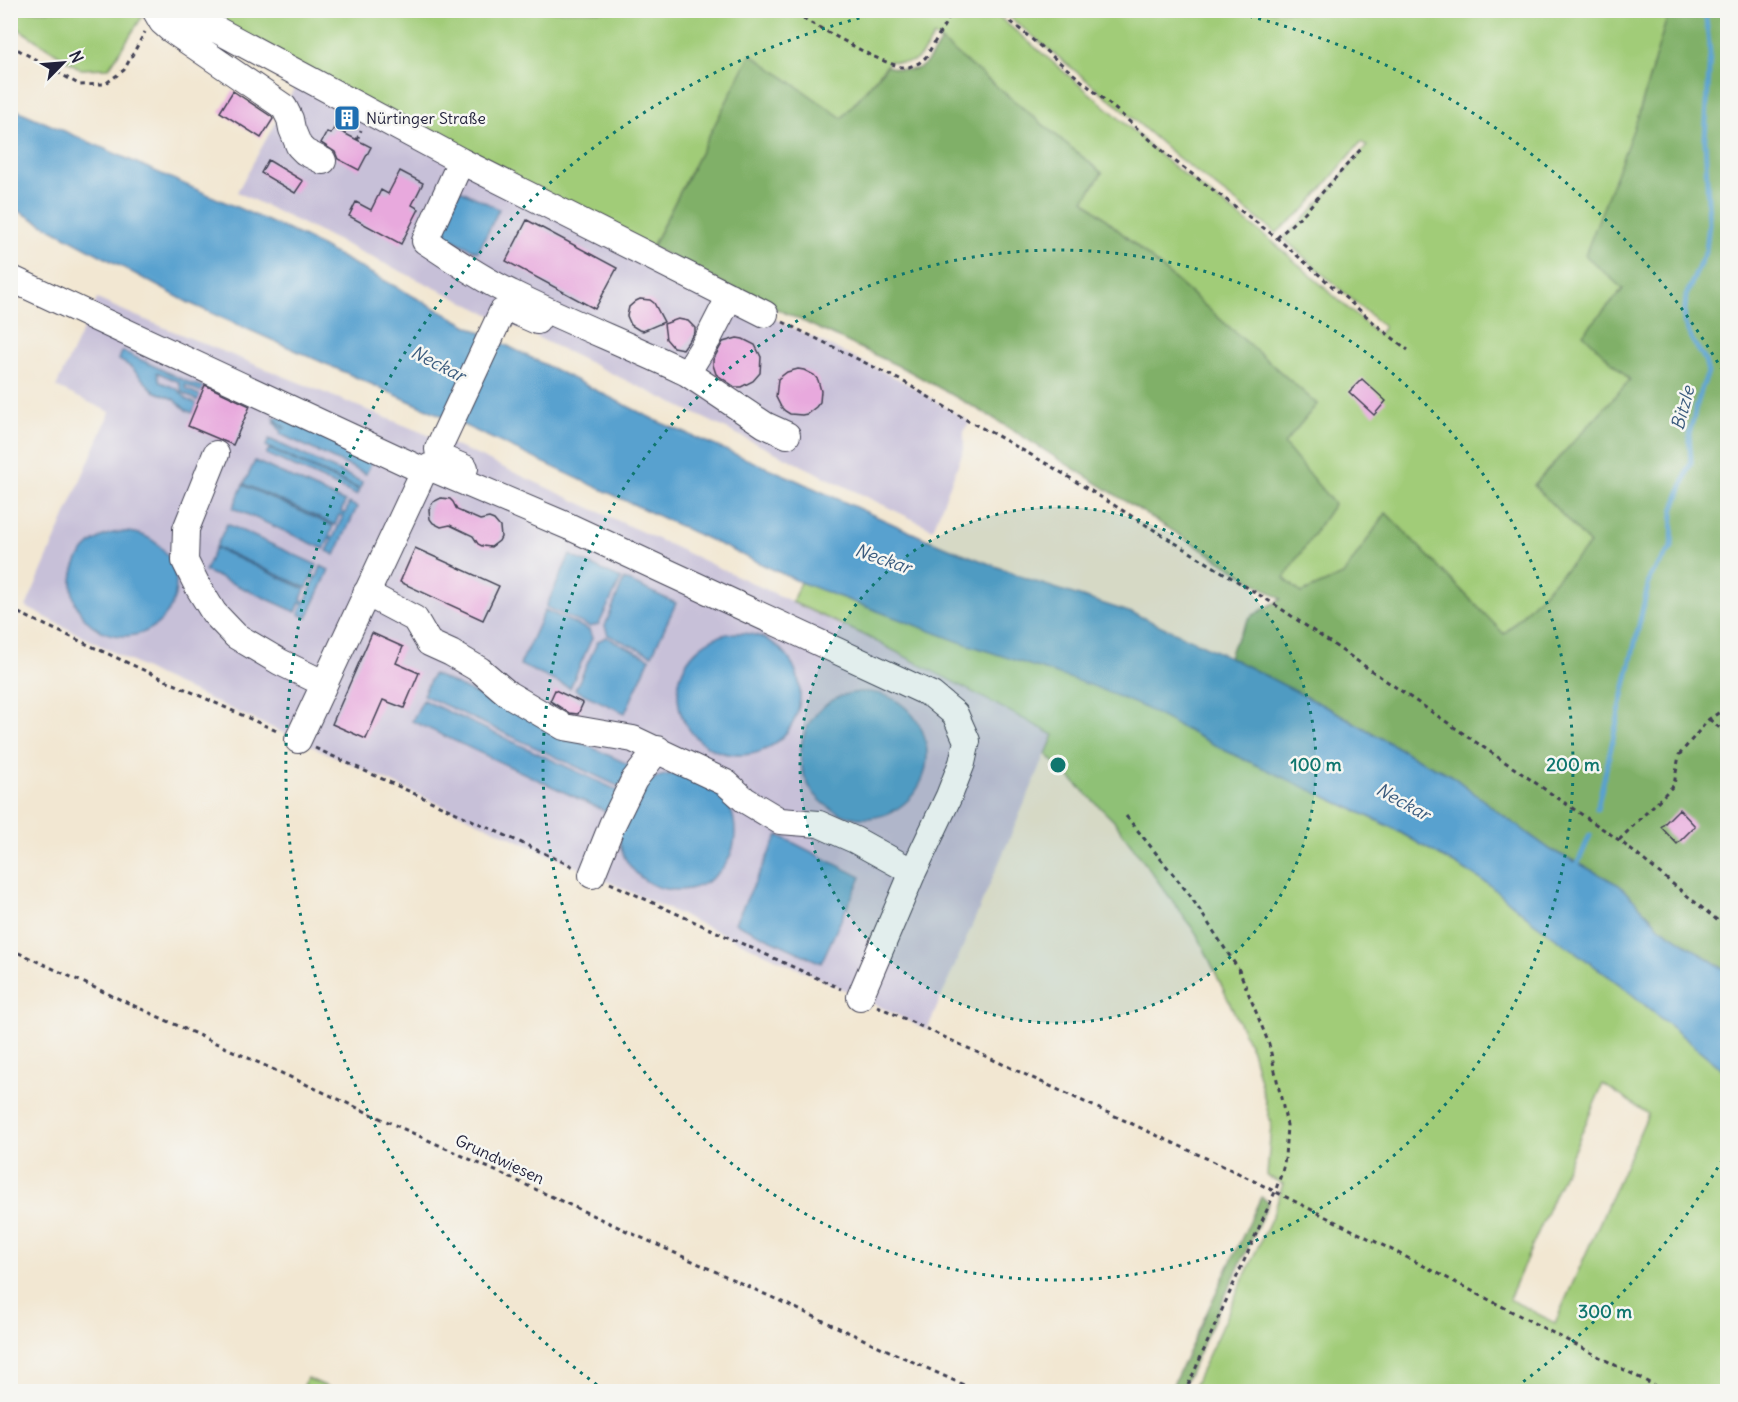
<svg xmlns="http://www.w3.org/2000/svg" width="1738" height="1402" viewBox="0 0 1738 1402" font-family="Delius,sans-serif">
<rect width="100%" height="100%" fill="#f6f6f2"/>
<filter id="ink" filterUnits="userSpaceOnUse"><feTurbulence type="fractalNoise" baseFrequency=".0167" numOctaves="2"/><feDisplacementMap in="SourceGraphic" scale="12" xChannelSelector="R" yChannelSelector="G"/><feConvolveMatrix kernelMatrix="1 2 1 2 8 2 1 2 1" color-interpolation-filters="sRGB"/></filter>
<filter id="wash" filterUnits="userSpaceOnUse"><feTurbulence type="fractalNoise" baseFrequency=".008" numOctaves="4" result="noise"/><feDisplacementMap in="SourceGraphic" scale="24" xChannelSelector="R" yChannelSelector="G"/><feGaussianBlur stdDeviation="1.35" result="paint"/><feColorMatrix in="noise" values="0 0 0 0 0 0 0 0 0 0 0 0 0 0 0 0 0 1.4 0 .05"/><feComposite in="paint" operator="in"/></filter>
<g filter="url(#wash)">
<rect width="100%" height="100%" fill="#f2e7d2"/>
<path fill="#c7c0d8" d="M301,76L765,314L904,382L970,422L964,430V449L933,529L237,192Z
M97,299L136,316L470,452L864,635L1054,735L927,1030L860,997L159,676L26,607L110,412L56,387Z"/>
<path fill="#a1cc78" stroke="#62775a" stroke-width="1.5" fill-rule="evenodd" d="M10,11H146L109,68L80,69L11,24Z
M180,11H992L1112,112L1169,163L1273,242L1378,335L1384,327L1326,277L1283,238L1309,214L1367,146L1361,142L1306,208L1276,233L1176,156L1117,105L1002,11H1669L1638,117L1623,288L1584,334L1630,380L1534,485L1590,544L1504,634L1386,513L1343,575L1301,593L1284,578L1334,504L1283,444L1317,404L1084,200L1102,173L934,36C921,56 919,67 890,61L842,118L751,54L648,254Z
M800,582L960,642L1093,686L1141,706L1226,751L1389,826L1487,883L1531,920L1622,986L1727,1073V1391H1192L1274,1212L1283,1184L1267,1176L1271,1124L1252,1050L1198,936L1114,821L1046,754L1054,735L864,635L792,602ZM1603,1084L1648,1114L1555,1323L1509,1299Z
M307,1378L337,1391H302Z"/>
<path fill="#80b068" stroke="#516952" stroke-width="1.5" d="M1669,11H1727V971L1661,928L1619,885L1578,863L1551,850L1498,812L1451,775L1419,760L1336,712L1229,657L1233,645L1250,617L1281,599L990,416L907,370L734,289L652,247L751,54L842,118L887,66C920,75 924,69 941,41L1102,173L1084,200L1317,404L1284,444L1334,504L1284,578L1301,593L1343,575L1386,513L1504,634L1590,544L1534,485L1630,380L1583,334L1623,289L1585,255L1638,117Z
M1261,1197L1269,1202L1181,1391H1170Z"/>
<path fill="#58a1cf" stroke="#3d6285" stroke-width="1.5" d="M10,107L304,237L470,327L659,422L787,476L926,539L1036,582L1135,614L1229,657L1336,712L1419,760L1451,775L1498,812L1551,850L1578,863L1619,885L1661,928L1727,971V1073L1622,986L1531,920L1487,883L1389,826L1226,751L1141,706L1093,686L960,642L800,582L461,424L189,303L11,207Z
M460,190L499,209L478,252L439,233Z
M122,351L192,384L204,387L202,392L185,385L186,389L201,396L198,401L182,392L179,382L157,372L160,382L177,389L188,400L197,404L193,413L186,410L174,399L154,391L131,367L119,360Z
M273,417H281L373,459L366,474L280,434L281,431L274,423L275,421L283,428H285Z
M269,439L362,482L360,489L266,446Z
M269,449L359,490L356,495L266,454Z
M255,461L345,502L341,512L345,514L349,503L357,507L335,555L327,551L332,541L329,539L324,549L233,508L243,485L333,526L329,537L333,538L343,516L339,515L335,525L244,484Z
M227,524L317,565L312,576L317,577L321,566L329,570L307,618L299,614L303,604L300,602L296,612L205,571L215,548L305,589L301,599L305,602L315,579L311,578L307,588L216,547Z
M72 584a52 52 0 1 1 104 0a52 52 0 1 1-104 0Z
M570,555L621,579L599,624L590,627L546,607Z
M624,579L676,603L652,655L608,635L605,626Z
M545,610L589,630L592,638L570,688L520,665Z
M678 694a61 61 0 1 1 122 0a61 61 0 1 1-122 0Z
M606,637L650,658L625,713L575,690L598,641Z
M433,674L630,765L620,787L423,695Z
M801 755a63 63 0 1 1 126 0a63 63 0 1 1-126 0Z
M423,700L619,791L609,813L412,721Z
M619 832a58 58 0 1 1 116 0a58 58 0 1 1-116 0Z
M778,835L861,877L821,963L735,923Z"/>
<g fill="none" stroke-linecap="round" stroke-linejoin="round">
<path stroke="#58a1cf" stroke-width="5" d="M1597,809L1650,577L1672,547L1673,511L1691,462L1689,434L1701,390L1708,373L1705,360L1692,340L1684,322L1686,296L1706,250L1709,223L1705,140L1710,53L1705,10
M1578,863L1590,835"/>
</g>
<g id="blocks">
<path fill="#e8a9dd" d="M233,91L272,117L273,119L261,138L220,112Z
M334,128L371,147L359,170L338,159L335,152L321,143L327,132L331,134Z
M268,160L303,181L295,193L261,173Z
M400,171L423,183L412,205L419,209L401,244L349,216L356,202L371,210L381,190L388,194Z
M527,220L617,268L595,309L506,261Z
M640,299L650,300L654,303L664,322L643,331L639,330L631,325L627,316L629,307L636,301Z
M678,319L688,321L695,328V332L683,349L673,347L666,339L664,324Z
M737,338L743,339L755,345L761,357L760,373L753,381L741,387H735L716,374L713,365V360L723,342Z
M798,369L804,370L814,375L818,380L821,391L820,402L816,407L807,414L802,415L790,414L785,411L781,407L776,397L778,379L787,372Z
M1362,379L1386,401L1374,415L1349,392Z
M205,385L250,406L233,445L188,426Z
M441,498L450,499L453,502L457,510L480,520L489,518L494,520L500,527L501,537L499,541L491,547L482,546L478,544L473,536L450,525L441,527L433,523L430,519L429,510L433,502Z
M415,548L499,586L483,620L400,582Z
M372,633L403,647L396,663L419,673L404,708L383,700L366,739L332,724Z
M555,690L583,703L578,714L569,713L550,701Z
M1679,809L1695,826L1677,844L1661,827Z"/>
</g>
</g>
<g filter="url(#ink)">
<use href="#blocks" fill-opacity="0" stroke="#414052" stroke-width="1.5"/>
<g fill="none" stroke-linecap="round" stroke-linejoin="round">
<defs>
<path id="minor" d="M155,10L162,22L170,29L284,107L290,119L292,129L299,146L305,152L323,161
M180,10L461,161L765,314
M461,161L425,241C453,259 481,279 511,293C569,322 629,345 687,373L708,339L730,296
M10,278L424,471L298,740
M687,373L765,425L787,435
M216,454L186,529L185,561L198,587L214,613L236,636L280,662L323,683
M465,468L444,459L439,455L438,449L502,312L510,309L537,321
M424,471L429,467L570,527L932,695L955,714L967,741L962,763L949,796L913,872L860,997
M366,593L415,619L429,643L451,653L480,670L508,694L564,727L633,739L726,783L745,800L780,821L819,824L855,840L913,872
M592,875L612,825L634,780L658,749"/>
</defs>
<use href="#minor" stroke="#414052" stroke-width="28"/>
<path stroke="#414052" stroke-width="3" stroke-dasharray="4.5 4.5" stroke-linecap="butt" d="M787,10L870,55L889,63L901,67H909L919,63L926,57L953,10
M997,10L1114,108L1172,159L1277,238L1380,328L1408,350
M10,45L80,85L105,84L124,70L145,32
M357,140L361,130
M1277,238L1305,212L1361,149
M783,322L904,382L970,422L994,434L1049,465L1274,604L1619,840L1728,929
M10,609L279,732
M1709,719L1728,735
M315,748L574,867
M1126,816L1189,894L1239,970L1269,1044L1287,1125L1285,1158L1282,1172L1275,1192L1185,1392
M1619,840L1674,785L1679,755L1709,719L1728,707
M610,883L841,989
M10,949L979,1392
M877,1006L1236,1172L1424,1266L1667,1392"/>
<use href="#minor" stroke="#fff" stroke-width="26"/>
</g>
</g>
<circle cx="1058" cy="765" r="258" fill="#0f766e" fill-opacity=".12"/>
<g fill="none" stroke="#0f766e" stroke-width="3" stroke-dasharray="3 6">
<circle cx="1058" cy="765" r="258"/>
<circle cx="1058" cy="765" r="515"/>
<path d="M1727 1152A773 773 0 0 1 1512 1390M604 1390A773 773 0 0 1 884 12M1232 12A773 773 0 0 1 1727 378"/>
</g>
<defs>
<symbol id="building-square" viewBox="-11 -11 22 22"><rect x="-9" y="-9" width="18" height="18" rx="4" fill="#1f6fb2" stroke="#f6f6f2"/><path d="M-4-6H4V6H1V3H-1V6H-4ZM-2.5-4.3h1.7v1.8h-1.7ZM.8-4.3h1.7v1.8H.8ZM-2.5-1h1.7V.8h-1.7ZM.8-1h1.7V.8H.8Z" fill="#fff"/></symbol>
</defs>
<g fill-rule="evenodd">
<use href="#building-square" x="332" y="103" width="30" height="30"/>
</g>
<g text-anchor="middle" stroke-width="5" stroke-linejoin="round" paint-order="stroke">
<g font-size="16" fill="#22223b" stroke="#f6f6f2" text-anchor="start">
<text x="366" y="124">Nürtinger Straße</text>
</g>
<g font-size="16" fill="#22223b" stroke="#f6f6f2">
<text transform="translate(500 1159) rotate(25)" y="6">Grundwiesen</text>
</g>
<g font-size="18" font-style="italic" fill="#3a5b7e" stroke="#f6f6f2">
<text transform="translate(438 364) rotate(27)" y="6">Neckar</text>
<text transform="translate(1683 408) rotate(-75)" y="6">Bitzle</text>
<text transform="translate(883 559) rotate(19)" y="6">Neckar</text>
<text transform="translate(1403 802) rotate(29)" y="6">Neckar</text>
</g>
</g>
<circle cx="1058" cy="765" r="9" fill="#0f766e" stroke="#f6f6f2" stroke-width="3"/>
<g font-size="18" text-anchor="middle" font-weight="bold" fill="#0f766e" stroke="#f6f6f2" stroke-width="5" stroke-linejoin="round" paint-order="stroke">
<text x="1316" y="771">100 m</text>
<text x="1573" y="771">200 m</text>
<text x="1605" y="1318">300 m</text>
</g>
<rect width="1738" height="1402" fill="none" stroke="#f6f6f2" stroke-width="36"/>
<g transform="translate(63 63) rotate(65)" stroke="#f6f6f2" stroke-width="4.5" paint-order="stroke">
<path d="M0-4.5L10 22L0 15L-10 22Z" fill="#22223b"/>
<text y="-9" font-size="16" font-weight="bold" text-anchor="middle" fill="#22223b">N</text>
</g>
</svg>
